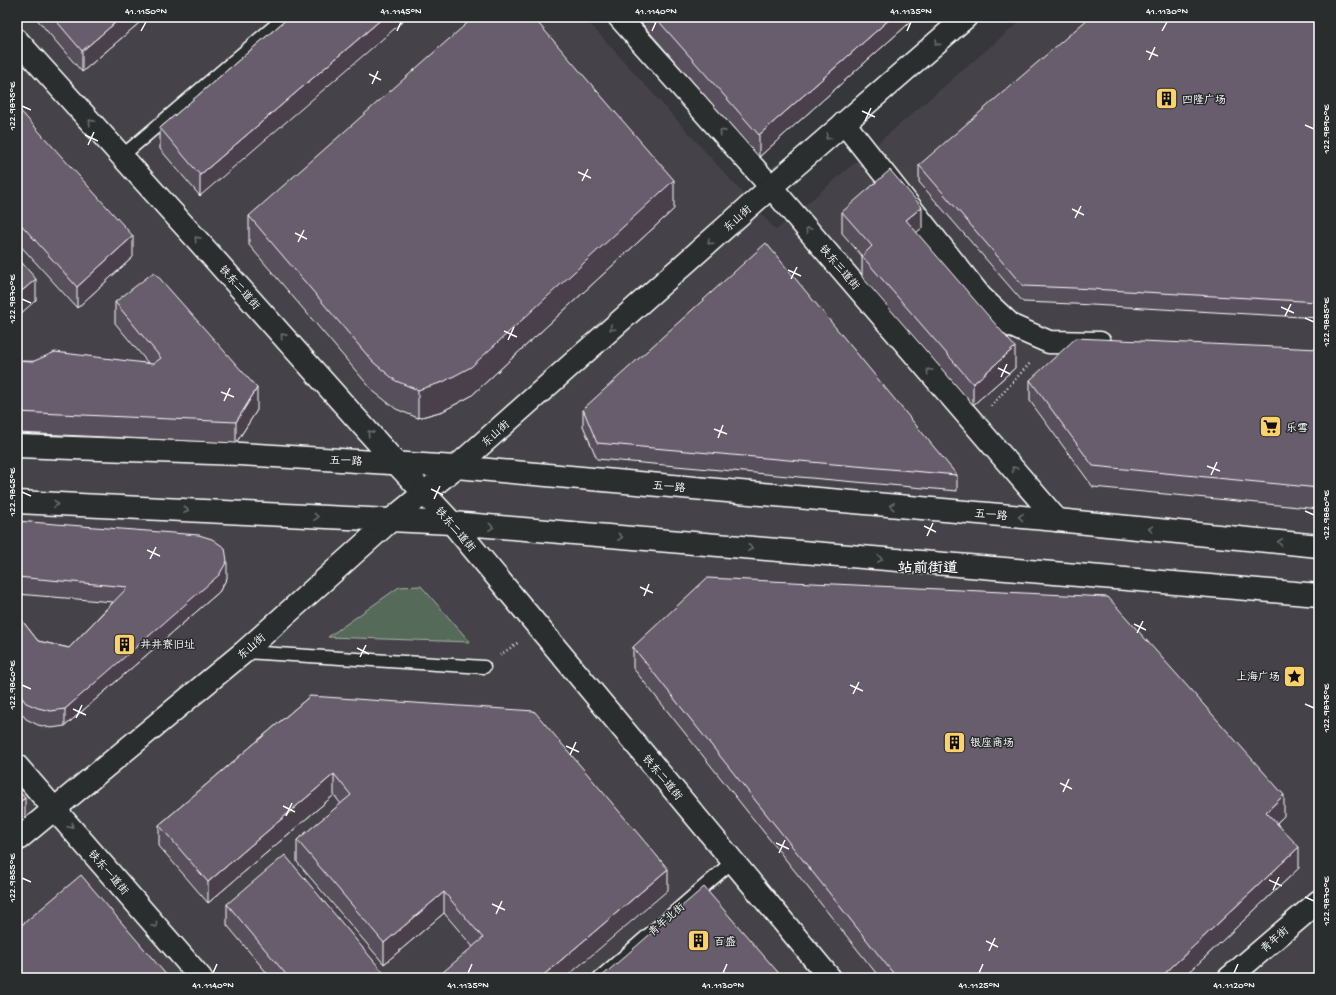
<svg xmlns="http://www.w3.org/2000/svg" width="1336" height="995" viewBox="0 0 1336 995" font-family="'Gochi Hand','LXGW WenKai TC',sans-serif">
<rect width="100%" height="100%" fill="#36373a"/>
<filter id="ink" filterUnits="userSpaceOnUse"><feTurbulence type="fractalNoise" baseFrequency=".025" numOctaves="2"/><feDisplacementMap in="SourceGraphic" scale="8" xChannelSelector="R" yChannelSelector="G"/><feConvolveMatrix kernelMatrix="1 2 1 2 8 2 1 2 1" color-interpolation-filters="sRGB"/></filter>
<g filter="url(#ink)">
<path fill="#454249" d="M17,17H584L776,230L1025,17H1319V978H17Z"/>
<path fill="#556b58" stroke="#aab5ac" d="M421,586L470,642L328,637L399,587Z"/>
<g fill="none" stroke-linecap="round" stroke-linejoin="round">
<defs>
<path id="lane" d="M122,156L285,17
M244,652L484,667
M599,978L733,861"/>
<path id="street" d="M619,17L771,187L1057,520
M17,40L200,243L396,463L452,523L830,978
M844,123L981,297L1012,326L1049,342L1100,343
M17,766L201,978
M17,840L244,652L391,520L424,493
M1229,978L1319,901"/>
<path id="secondary" d="M17,446L240,454L456,467L1057,520L1319,546
M424,493L456,467L771,187L966,17
M17,502L452,523L1319,595"/>
</defs>
<use href="#lane" stroke="#fff" stroke-width="15"/>
<use href="#street" stroke="#fff" stroke-width="25"/>
<use href="#secondary" stroke="#fff" stroke-width="25"/>
<path stroke="#fff" stroke-width="2.5" stroke-dasharray="1 3" stroke-linecap="butt" d="M991,406L1031,362
M500,655L519,642"/>
<use href="#lane" stroke="#2a2d2e" stroke-width="12"/>
<use href="#street" stroke="#2a2d2e" stroke-width="22"/>
<use href="#secondary" stroke="#2a2d2e" stroke-width="22"/>
</g>
<path fill="#59505d" stroke="#fff" d="M35,17H146L82,72Z
M289,17L200,196L160,149V128Z
M636,17H916L759,157Z
M1319,17V318L1074,304L1023,302L919,182V165Z
M17,107L133,257L77,308L17,242Z
M674,209L471,396L443,411L418,418L396,409L373,391L249,245V216Z
M842,212L922,228L916,232L1015,368L973,405L862,277V256L842,233Z
M115,302L257,410L236,443L17,433V361L148,363L115,323Z
M1319,349V509L1093,487L1030,401V380Z
M583,409L957,475V491L597,459L583,426Z
M17,521L227,578L219,592L65,726L51,728L38,725L26,719L17,708V614L38,641L69,648L113,602L17,594Z
M633,647L1284,816L1277,823L1299,868L1183,978H880L633,668Z
M310,696L668,890L473,947L444,913L384,964L297,862V840L341,804L334,795L208,903L159,846V825Z
M227,904L388,978H271L227,925Z"/>
<path fill="#48414c" stroke="#fff" d="M122,17H146L82,72V51Z
M384,17H408L200,196V175Z
M892,17H916L759,157V135Z
M674,180V209L471,396L443,411L418,418V390Z
M922,207V228L906,241V220Z
M133,236V257L77,308V287Z
M36,279V300L17,317V295Z
M1015,347V368L973,405V384Z
M257,388V410L236,443V422Z
M227,561V578L219,592L65,726V709Z
M334,774V795L208,903V882Z
M1284,795V816L1266,833V812Z
M25,798V819L17,825V804Z
M1299,847V868L1183,978H1160Z
M668,869V890L565,978H540Z
M444,892V913L384,964V943Z"/>
<path fill="#675d6c" stroke="#fff" d="M53,17H122L82,51Z
M289,17H384L200,175L160,128Z
M474,17H533L674,180L471,367L443,382L418,390L396,381L373,362L249,216Z
M655,17H892L759,135Z
M1090,17H1319V302L1074,288L1023,286L919,165Z
M17,107L133,236L77,287L17,220Z
M890,170L922,207L906,220L1015,347L973,384L862,256L872,246L842,212Z
M766,243L957,475L597,443L583,409Z
M17,257L36,279L17,295Z
M154,272L257,388L236,422L17,412V361L32,362L55,352L153,364L161,358L115,302Z
M1076,338L1319,349V488L1093,466L1030,380Z
M17,521L199,535L212,539L225,548L227,561L219,575L65,709L51,711L38,708L26,703L17,691V614L38,641L69,648L128,587L17,577Z
M707,578L1108,597L1284,795L1266,812L1299,847L1160,978H897L633,647Z
M310,696L534,711L668,869L540,978H436L483,938L444,892L384,943L297,840L351,795L334,774L208,882L159,825Z
M17,789L25,798L17,804Z
M285,855L388,978H289L227,904Z
M81,875L169,978H17V929Z
M704,887L783,978H600Z
M1319,968V978H1308Z"/>
<defs><path id="oneway-chevron" d="M-2-3.5L2.5 0L-2 3.5" fill="none" stroke-width="1.6" stroke-linecap="round" stroke-linejoin="round"/></defs>
<g stroke="#6a6c6d">
<use href="#oneway-chevron" transform="translate(937 43) rotate(139)"/>
<use href="#oneway-chevron" transform="translate(91 122) rotate(-132)"/>
<use href="#oneway-chevron" transform="translate(722 132) rotate(-132)"/>
<use href="#oneway-chevron" transform="translate(828 137) rotate(139)"/>
<use href="#oneway-chevron" transform="translate(808 230) rotate(-131)"/>
<use href="#oneway-chevron" transform="translate(197 239) rotate(-132)"/>
<use href="#oneway-chevron" transform="translate(710 242) rotate(138)"/>
<use href="#oneway-chevron" transform="translate(612 328) rotate(138)"/>
<use href="#oneway-chevron" transform="translate(283 336) rotate(-132)"/>
<use href="#oneway-chevron" transform="translate(929 371) rotate(-131)"/>
<use href="#oneway-chevron" transform="translate(370 433) rotate(-132)"/>
<use href="#oneway-chevron" transform="translate(1014 469) rotate(-131)"/>
<use href="#oneway-chevron" transform="translate(56 504) rotate(3)"/>
<use href="#oneway-chevron" transform="translate(892 506) rotate(-175)"/>
<use href="#oneway-chevron" transform="translate(186 510) rotate(3)"/>
<use href="#oneway-chevron" transform="translate(316 517) rotate(3)"/>
<use href="#oneway-chevron" transform="translate(1021 517) rotate(-175)"/>
<use href="#oneway-chevron" transform="translate(491 527) rotate(5)"/>
<use href="#oneway-chevron" transform="translate(1151 529) rotate(-174)"/>
<use href="#oneway-chevron" transform="translate(620 537) rotate(5)"/>
<use href="#oneway-chevron" transform="translate(1280 542) rotate(-174)"/>
<use href="#oneway-chevron" transform="translate(750 548) rotate(5)"/>
<use href="#oneway-chevron" transform="translate(880 559) rotate(5)"/>
<use href="#oneway-chevron" transform="translate(71 826) rotate(49)"/>
<use href="#oneway-chevron" transform="translate(155 925) rotate(49)"/>
</g>
</g>
<path fill="none" stroke="#fff" stroke-width="1.5" d="M141,31L146,22M397,31L401,22M652,31L656,22M907,31L911,22M1162,31L1167,22M1146,51L1158,56M1149,60L1155,47M369,74L381,80M372,84L378,71M22,106L31,110M862,111L875,117M865,121L871,108M1305,125L1314,129M85,135L98,141M88,145L94,132M578,172L591,178M582,181L588,169M1072,209L1084,215M1075,218L1081,206M295,233L307,239M298,242L304,230M788,270L801,276M791,279L797,267M22,299L31,303M1281,307L1294,313M1285,316L1291,304M1305,318L1314,322M504,331L517,337M508,340L514,327M998,368L1010,374M1001,377L1007,364M221,392L234,397M224,401L230,388M714,429L727,434M718,438L723,425M1207,466L1220,471M1211,475L1217,462M431,489L443,495M22,492L31,496M434,499L440,486M1305,511L1314,515M924,526L936,532M927,536L933,523M147,550L160,556M150,559L156,547M640,587L653,593M644,596L649,584M1134,624L1146,630M1137,633L1143,621M357,648L369,654M360,657L366,645M22,685L31,689M850,685L863,691M853,694L859,682M1305,704L1314,708M73,709L86,715M76,718L82,705M566,746L579,752M570,755L576,742M1060,783L1072,789M1063,792L1069,779M283,806L295,812M286,816L292,803M776,843L789,849M779,853L785,840M22,878L31,882M1269,880L1282,886M1273,890L1279,877M1305,897L1314,901M492,904L505,910M496,914L502,901M986,941L998,947M989,951L995,938M213,973L217,964M468,973L472,964M723,973L727,964M979,973L983,964M1234,973L1238,964"/>
<defs>
<symbol id="building-square" viewBox="-11 -11 22 22"><rect x="-9" y="-9" width="18" height="18" rx="4" fill="#ffd166" stroke="#2a2d2e"/><path d="M-4-6H4V6H1V3H-1V6H-4ZM-2.5-4.3h1.7v1.8h-1.7ZM.8-4.3h1.7v1.8H.8ZM-2.5-1h1.7V.8h-1.7ZM.8-1h1.7V.8H.8Z" fill="#111"/></symbol>
<symbol id="supermarket-square" viewBox="-11 -11 22 22"><rect x="-9" y="-9" width="18" height="18" rx="4" fill="#ffd166" stroke="#2a2d2e"/><path d="M-6-5.5h2.5l.6 2H6L4.5 2H-2.5L-4.4-4H-6ZM-1.5 3.2a1.3 1.3 0 1 0 .1 0ZM3 3.2a1.3 1.3 0 1 0 .1 0Z" fill="#111"/></symbol>
<symbol id="sight-square" viewBox="-11 -11 22 22"><rect x="-9" y="-9" width="18" height="18" rx="4" fill="#ffd166" stroke="#2a2d2e"/><path d="M0-6L1.8-2.2L6-1.7L2.9 1.2L3.7 5.4L0 3.3L-3.7 5.4L-2.9 1.2L-6-1.7L-1.8-2.2Z" fill="#111"/></symbol>
</defs>
<g fill-rule="evenodd">
<use href="#building-square" x="1154" y="86" width="25" height="25"/>
<use href="#supermarket-square" x="1258" y="414" width="25" height="25"/>
<use href="#building-square" x="112" y="632" width="25" height="25"/>
<use href="#sight-square" x="1282" y="664" width="25" height="25"/>
<use href="#building-square" x="942" y="730" width="25" height="25"/>
<use href="#building-square" x="686" y="928" width="25" height="25"/>
</g>
<g text-anchor="middle" stroke-width="3" stroke-linejoin="round" paint-order="stroke">
<g font-size="11" fill="#fff" stroke="#2a2d2e" text-anchor="start">
<text x="1182" y="103">四隆广场</text>
<text x="1286" y="431">乐雪</text>
<text x="140" y="648">井井寮旧址</text>
<text x="1280" y="680" text-anchor="end">上海广场</text>
<text x="970" y="746">银座商场</text>
<text x="714" y="945">百盛</text>
</g>
<g font-size="11" fill="#fff" stroke="#2a2d2e">
<text transform="translate(737 218) rotate(-42)" y="4">东山街</text>
<text transform="translate(840 267) rotate(49)" y="4">铁东三道街</text>
<text transform="translate(240 287) rotate(48)" y="4">铁东二道街</text>
<text transform="translate(495 433) rotate(-42)" y="4">东山街</text>
<text transform="translate(346 460) rotate(3)" y="4">五一路</text>
<text transform="translate(669 486) rotate(5)" y="4">五一路</text>
<text transform="translate(991 514) rotate(5)" y="4">五一路</text>
<text transform="translate(456 529) rotate(49)" y="4">铁东二道街</text>
<text transform="translate(251 646) rotate(-41)" y="4">东山街</text>
<text transform="translate(663 777) rotate(50)" y="4">铁东二道街</text>
<text transform="translate(109 872) rotate(49)" y="4">铁东一道街</text>
<text transform="translate(666 919) rotate(-41)" y="4">青年北街</text>
<text transform="translate(1274 939) rotate(-41)" y="4">青年街</text>
</g>
<g font-size="15" font-weight="bold" fill="#fff" stroke="#2a2d2e">
<text x="928" y="572">站前街道</text>
</g>
</g>
<rect width="1336" height="995" fill="none" stroke="#2a2d2e" stroke-width="44"/>
<rect x="22" y="22" width="1292" height="951" fill="none" stroke="#fff" stroke-width="1.5"/>
<g font-size="10" text-anchor="middle" fill="#fff">
<text x="146" y="14">41.1150°N</text>
<text x="401" y="14">41.1145°N</text>
<text x="656" y="14">41.1140°N</text>
<text x="911" y="14">41.1135°N</text>
<text x="1167" y="14">41.1130°N</text>
<text transform="translate(11 106) rotate(-90)" y="4">122.9875°E</text>
<text transform="translate(1325 129) rotate(-90)" y="4">122.9890°E</text>
<text transform="translate(11 299) rotate(-90)" y="4">122.9870°E</text>
<text transform="translate(1325 322) rotate(-90)" y="4">122.9885°E</text>
<text transform="translate(11 492) rotate(-90)" y="4">122.9865°E</text>
<text transform="translate(1325 515) rotate(-90)" y="4">122.9880°E</text>
<text transform="translate(11 685) rotate(-90)" y="4">122.9860°E</text>
<text transform="translate(1325 708) rotate(-90)" y="4">122.9875°E</text>
<text transform="translate(11 878) rotate(-90)" y="4">122.9855°E</text>
<text transform="translate(1325 901) rotate(-90)" y="4">122.9870°E</text>
<text x="213" y="988">41.1140°N</text>
<text x="468" y="988">41.1135°N</text>
<text x="723" y="988">41.1130°N</text>
<text x="979" y="988">41.1125°N</text>
<text x="1234" y="988">41.1120°N</text>
</g>
</svg>
